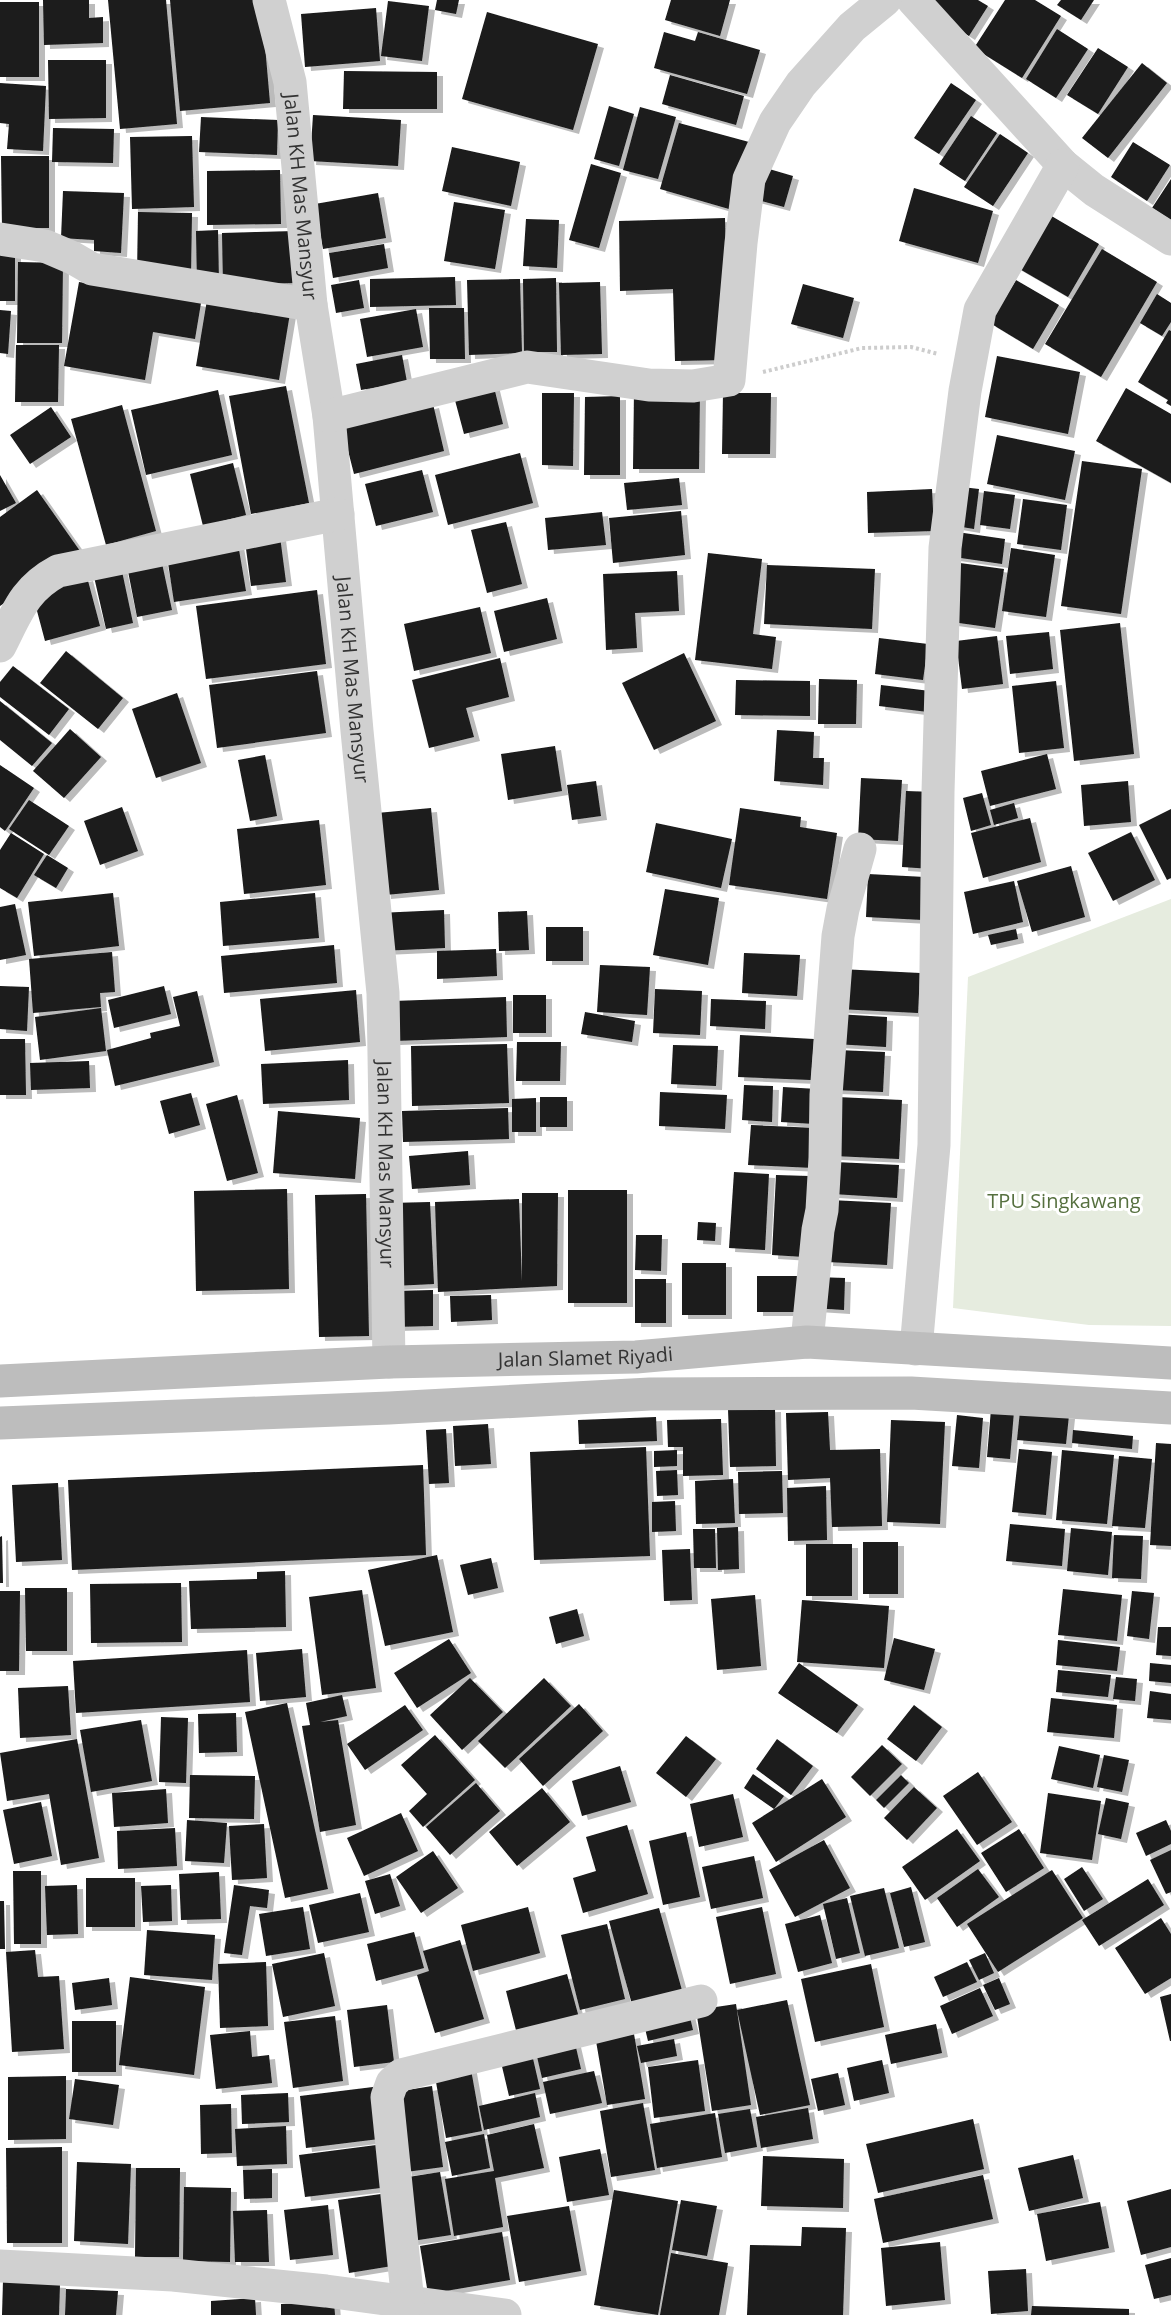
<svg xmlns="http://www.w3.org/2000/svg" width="1171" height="2315" viewBox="0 0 1171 2315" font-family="'Open Sans',sans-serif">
<defs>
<filter id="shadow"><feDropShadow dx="6" dy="4" stdDeviation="0" flood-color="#0004"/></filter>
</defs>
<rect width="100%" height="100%" fill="#fff"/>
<path fill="#e6ecdf" d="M1171,899V1326L1089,1325L953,1308L968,977Z"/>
<path fill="#1a1a1a" filter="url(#shadow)" d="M43,0H89V18L103,17V43L44,45Z
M108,0H166L177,124L120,129Z
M170,0H261L270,103L180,111Z
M437,0H459L456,14L435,10Z
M671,0H730L720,36L665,20Z
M935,0H978L988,6L969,36L928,10Z
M1005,0H1035L1061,16L1022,78L974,48Z
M1061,0H1094L1081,20L1057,5Z
M388,1L429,6L422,61L381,56Z
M0,2H39V77H0Z
M376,8L380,61L305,67L301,14Z
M487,12L598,44L573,130L462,99Z
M1057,29L1088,49L1056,98L1026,79Z
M664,32L695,41L698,32L760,50L747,94L654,68Z
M1098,48L1128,67L1098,114L1067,95Z
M48,60H106V118L49,119Z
M1142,63L1167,83L1108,158L1082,138Z
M344,71L437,72V109H343Z
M670,75L744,96L736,125L662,104Z
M0,83L46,86L43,151L7,149L9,124L0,123Z
M951,83L976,100L939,154L914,138Z
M609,106L634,114L619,166L594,159Z
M640,107L676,117L658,179L623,170Z
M313,115L401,120L398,166L310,161Z
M971,116L997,133L965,181L939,164Z
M201,117L278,120L277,155L199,152Z
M679,123L749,142L729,209L660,189Z
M53,128L114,129L113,163L52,162Z
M1000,134L1028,153L993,206L964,187Z
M192,136L194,207L132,209L130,137Z
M1133,142L1170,165L1147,201L1111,177Z
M452,147L520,162L511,206L442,191Z
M1,156H49V228H2Z
M591,164L621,173L599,248L569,240Z
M759,166L793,176L784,207L750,198Z
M280,170L281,224L207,225V171Z
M1171,179V220L1152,208Z
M914,188L993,211L978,263L899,241Z
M63,191L124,193L121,253L94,251V240L61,238Z
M378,193L386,238L323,249L315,204Z
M454,202L505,210L495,269L444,261Z
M1043,211L1099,244L1068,297L1011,264Z
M138,212L192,213L191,274H137Z
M725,218L728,360L675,361L673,289L620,291L619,221Z
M526,219L559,220L557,268L523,266Z
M218,230L219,283L197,284L196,231Z
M295,231L296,283L223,285L222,233Z
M384,244L388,268L333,278L329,253Z
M0,248H15V301H0Z
M1102,249L1157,282L1101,377L1045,344Z
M18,262L63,263L62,343H17Z
M455,277L456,305L370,307V279Z
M556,278L557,352H524L523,279Z
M520,279L522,353L469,355L467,280Z
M359,280L364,308L336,313L331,285Z
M1016,280L1059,305L1033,349L990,323Z
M79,282L201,303L195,339L153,332L145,380L64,366Z
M600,282L602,354L561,355L559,283Z
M803,284L854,298L843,338L791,324Z
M208,294L291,307L279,380L196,366Z
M1157,294L1171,303V322L1162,336L1140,323Z
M429,308H464L465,359H430Z
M416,309L423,347L367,357L360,319Z
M0,310L11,311L8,354L0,353Z
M1169,330L1171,331V406L1166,403L1168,400L1138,382Z
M16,345H59L58,402H15Z
M402,355L407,382L361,390L356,364Z
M997,356L1080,372L1068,434L985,417Z
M492,379L503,424L464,434L452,389Z
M286,386L309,503L251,514L229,396Z
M1126,388L1171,414V483L1096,441Z
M218,390L232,455L146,475L131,410Z
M634,391H700L699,469H633Z
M542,393H574L573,466L542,465Z
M723,393H771L770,454H722Z
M620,396V475H584L585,397Z
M433,404L444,451L354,474L342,427Z
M122,405L156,531L106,545L71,419Z
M51,407L71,437L30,464L10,435Z
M997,435L1075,451L1065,500L987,484Z
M520,453L533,503L448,525L435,475Z
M1082,461L1142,469L1121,614L1061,606Z
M233,463L246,515L203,526L190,474Z
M422,470L433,512L376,526L365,484Z
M0,475L16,503L0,511Z
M679,478L682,505L627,510L624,483Z
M962,487L979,489L974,529L956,526Z
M932,489L934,531L868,533L867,492Z
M37,490L80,551L0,606V517Z
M984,491L1015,495L1010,529L980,525Z
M1023,499L1067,505L1061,550L1017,544Z
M681,511L685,555L613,563L609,518Z
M602,512L606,545L548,550L545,518Z
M506,522L522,584L487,593L471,530Z
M279,529L286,582L251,586L244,534Z
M957,532L1005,539L1002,564L954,557Z
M237,538L246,591L174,602L166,550Z
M1011,548L1055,555L1046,617L1002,611Z
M708,553L762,559L753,634L776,637L772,669L695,660Z
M160,554L172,610L137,617L126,561Z
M120,562L133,623L106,629L92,568Z
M960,563L1004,569L995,628L952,622Z
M767,565L875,569L872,629L764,624Z
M677,571L679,611L635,613L637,648L606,650L603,574Z
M87,577L100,626L45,641L32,592Z
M317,590L326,664L206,679L196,606Z
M547,598L557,639L504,652L494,611Z
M480,607L491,653L414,671L404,624Z
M1120,623L1134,754L1074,761L1060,630Z
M1049,632L1053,669L1010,674L1006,636Z
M997,636L1003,684L962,689L956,641Z
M879,638L928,644L923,680L875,674Z
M66,651L123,698L98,729L40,683Z
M684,653L716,721L654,750L622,683Z
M500,658L509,697L466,708L474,737L429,748L412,680Z
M13,666L69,709L49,735L0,697V682Z
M317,671L326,733L217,748L209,685Z
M819,679L857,680L856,724H818Z
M736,680L810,681V716L735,715Z
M1056,681L1064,748L1019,753L1012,686Z
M881,685L930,691L928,712L879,706Z
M177,693L201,763L156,778L132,709Z
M0,701L52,743L32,766L0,740Z
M70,729L101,757L64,798L33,771Z
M777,730L814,732L813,758H824L823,785L774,781Z
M555,746L562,791L508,800L501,754Z
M1047,754L1056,789L990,806L981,771Z
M265,755L277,816L250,821L238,760Z
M0,765L34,788L5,831L0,827Z
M861,778L902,780L898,841L858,839Z
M596,781L601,816L572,820L567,785Z
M1128,781L1131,822L1084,826L1081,785Z
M906,791L935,792L932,869L902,867Z
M982,793L991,825L971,831L963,798Z
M29,800L69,826L49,855L9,829Z
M1014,803L1018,818L994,825L990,810Z
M122,807L138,851L100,865L84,821Z
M431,808L439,890L385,895L377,813Z
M740,808L801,817L800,827L837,833L827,899L729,885Z
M1171,809V878L1167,880L1139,825Z
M1030,818L1041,862L983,878L971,833Z
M319,820L326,885L244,894L237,829Z
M656,823L732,839L721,888L646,872Z
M1131,832L1155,880L1113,901L1088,853Z
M11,833L44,854L17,898L0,888V850Z
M47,855L68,868L56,888L34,875Z
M1071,866L1085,917L1032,932L1017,881Z
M868,874L925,877L923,920L866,917Z
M1014,881L1023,922L973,934L964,892Z
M665,889L719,898L708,965L653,955Z
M113,893L119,946L34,956L28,902Z
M315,893L319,938L223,946L220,902Z
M15,904L26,955L0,960V907Z
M444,910L445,948L380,951L378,913Z
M527,911L529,950L499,951L498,912Z
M546,927H583V961H546Z
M1016,929L1018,939L991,945L988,935Z
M334,945L337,983L224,993L221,956Z
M496,949L497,976L437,979V951Z
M112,952L115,992L100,993L101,1007L33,1013L29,959Z
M744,953L800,955L797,996L742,993Z
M600,965L650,967L647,1015L597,1012Z
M840,969L920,973L918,1013L838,1009Z
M0,986L29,987L27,1031L0,1029Z
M164,986L171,1014L114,1028L108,1000Z
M655,989L702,991L700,1035L653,1033Z
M356,990L360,1042L265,1051L260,999Z
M197,991L214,1062L115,1086L107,1050L151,1038L150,1033L180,1026L173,997Z
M513,995H546V1033H513Z
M506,997L507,1037L394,1041L393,1001Z
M711,999L766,1001L765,1029L710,1026Z
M101,1008L106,1051L40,1060L35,1017Z
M585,1012L635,1021L632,1042L581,1034Z
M836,1014L887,1017L886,1047L835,1044Z
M740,1035L814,1039L811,1080L738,1077Z
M0,1039H25L26,1095H0Z
M517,1042H561L560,1081H516Z
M507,1044L509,1103L412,1106L411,1046Z
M673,1045L718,1046L716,1086L671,1084Z
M837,1050L885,1052L883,1092L834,1090Z
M348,1060L349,1100L263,1104L261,1064Z
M89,1061L90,1088L31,1090L30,1063Z
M744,1085L773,1086L772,1122L742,1120Z
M783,1087L817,1089L815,1124L781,1122Z
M660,1092L727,1095L725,1129L659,1126Z
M191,1093L200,1125L169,1134L160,1101Z
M237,1095L258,1173L227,1181L206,1104Z
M540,1097H567V1127H540Z
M837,1097L902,1100L899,1159L834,1156Z
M536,1098V1132H512V1099Z
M508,1108L509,1139L403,1142L402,1111Z
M278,1111L360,1118L355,1179L273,1173Z
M751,1125L816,1128L814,1168L748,1165Z
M468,1151L470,1185L412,1189L409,1156Z
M835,1162L899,1165L897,1198L833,1194Z
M734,1172L769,1174L765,1250L729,1248Z
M776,1175L809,1176L805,1257L772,1255Z
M287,1189L289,1289L196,1291L194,1191Z
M568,1190H627V1303H568Z
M522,1193H558L557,1286L438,1292L435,1202L519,1199L522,1282Z
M366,1194L369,1336L319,1337L315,1195Z
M830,1200L891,1203L887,1265L827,1262Z
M430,1202L434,1284L393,1286L390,1203Z
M698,1222L716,1223L715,1241L697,1240Z
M636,1235H662L661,1271L635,1270Z
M682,1263H726V1315H682Z
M757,1276H800V1312H757Z
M816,1277L845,1278L844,1310L813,1308Z
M635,1279H666V1323H635Z
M433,1290V1326L393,1327V1291Z
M491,1295L492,1320L451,1322L450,1296Z
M775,1408L776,1466L730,1467L728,1409Z
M991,1409L1014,1411L1010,1459L987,1457Z
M1020,1411L1069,1415L1066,1444L1017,1440Z
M828,1412L830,1450L880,1449L882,1526L832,1527L830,1478L788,1480L786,1413Z
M957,1415L983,1418L979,1468L952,1466Z
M656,1417L657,1441L579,1444L578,1420Z
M721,1419L723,1475L683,1476V1447H668L667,1420Z
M891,1420L945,1422L940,1524L887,1522Z
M488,1424L491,1464L455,1466L453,1426Z
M446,1429L449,1483L429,1484L426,1430Z
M1073,1430L1133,1436L1132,1449L1072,1443Z
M1156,1443L1171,1444V1546L1150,1545Z
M646,1447L650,1556L534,1560L530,1452Z
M1019,1449L1052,1452L1046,1515L1012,1512Z
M677,1450V1466L654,1467V1451Z
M1062,1450L1114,1455L1107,1524L1056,1520Z
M1119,1456L1152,1459L1145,1528L1112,1526Z
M423,1465L426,1555L72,1570L68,1480Z
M677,1470L678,1495L657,1496L656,1471Z
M782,1471L783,1513L739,1514L738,1472Z
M733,1479L735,1523L696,1524L695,1481Z
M58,1483L62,1560L16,1562L12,1485Z
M826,1486L827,1540L788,1541L787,1488Z
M675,1501L676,1531L652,1532V1502Z
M1010,1524L1065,1529L1062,1566L1006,1561Z
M738,1527L739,1569L718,1570L717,1528Z
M1071,1528L1112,1532L1108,1575L1067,1571Z
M693,1529H715L716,1568H694Z
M1114,1535L1143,1536L1141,1579L1112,1578Z
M2,1536L3,1583H0V1537Z
M863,1542H898V1594H863Z
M806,1544H852V1596H806Z
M690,1549L692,1600L664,1601L662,1550Z
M437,1555L453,1632L385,1646L368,1570Z
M491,1558L498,1588L468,1595L460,1565Z
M285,1571L286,1627L191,1629L189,1581L257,1579V1572Z
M181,1583L182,1642L91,1643L90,1584Z
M25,1588H67V1651H26Z
M1063,1589L1122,1595L1117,1641L1058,1635Z
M362,1590L376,1688L322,1695L309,1597Z
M0,1591H20L19,1671H0Z
M1132,1591L1154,1593L1149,1639L1127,1636Z
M755,1595L761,1666L717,1670L711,1599Z
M802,1600L889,1606L884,1668L797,1662Z
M577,1609L584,1636L556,1644L549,1617Z
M1158,1627H1171V1656L1156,1655Z
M894,1638L935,1649L924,1690L884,1680Z
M449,1639L471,1673L417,1708L394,1673Z
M1058,1640L1120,1647L1117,1671L1056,1665Z
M302,1649L306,1697L260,1701L256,1653Z
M247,1650L250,1702L76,1713L73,1661Z
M799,1663L858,1705L837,1733L778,1693Z
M1150,1663L1171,1665V1683L1149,1681Z
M1058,1670L1111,1675L1108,1697L1056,1692Z
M1116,1677L1137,1679L1135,1701L1113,1699Z
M470,1678L503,1712L462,1750L430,1715Z
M544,1678L571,1706L505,1768L478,1741Z
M68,1686L71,1735L20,1738L18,1688Z
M1150,1691L1171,1694V1720L1147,1718Z
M342,1695L347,1716L320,1722L338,1720L356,1825L320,1832L302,1726L310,1725L306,1703Z
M1051,1698L1117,1705L1114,1738L1047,1732Z
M287,1703L328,1889L285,1898L245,1712Z
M579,1704L603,1731L543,1786L519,1759Z
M405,1705L423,1730L365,1770L347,1744Z
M914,1705L942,1727L916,1761L887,1739Z
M236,1713L237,1752L199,1753L198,1714Z
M161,1717L188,1718L186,1783L159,1782Z
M141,1720L152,1781L91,1792L80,1730Z
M435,1735L475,1780L423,1827L409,1811L427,1794L401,1765Z
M686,1736L716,1759L686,1797L656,1773Z
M77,1739L99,1858L61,1865L49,1794L7,1801L0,1753Z
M777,1739L813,1766L791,1795L756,1769Z
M882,1745L902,1764L870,1796L851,1777Z
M1059,1746L1100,1755L1093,1788L1051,1779Z
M1104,1755L1129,1760L1122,1792L1097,1787Z
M620,1766L631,1802L582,1816L572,1781Z
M978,1772L1012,1822L977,1845L943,1796Z
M753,1774L784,1796L774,1809L744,1788Z
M190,1775L255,1776L254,1819L189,1818Z
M901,1775L909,1783L884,1808L876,1800Z
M822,1779L846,1817L776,1862L752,1823Z
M476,1783L500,1811L450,1855L426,1827Z
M914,1787L937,1808L907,1840L884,1818Z
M542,1788L570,1822L517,1866L489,1832Z
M166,1789L168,1823L114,1827L112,1793Z
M1048,1793L1101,1801L1092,1860L1040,1853Z
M733,1794L743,1837L699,1847L690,1804Z
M1106,1798L1129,1803L1121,1839L1098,1834Z
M41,1802L52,1856L14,1864L3,1810Z
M401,1813L418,1851L364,1876L347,1838Z
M187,1820L227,1823L224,1863L185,1861Z
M1166,1820L1171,1831V1844L1146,1856L1136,1833Z
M264,1824L267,1878L232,1880L229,1826Z
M627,1825L648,1894L583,1913L573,1878L596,1871L586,1837Z
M175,1828L177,1866L118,1869L117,1831Z
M957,1829L980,1861L925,1900L902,1867Z
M1019,1829L1044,1868L1006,1892L981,1853Z
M686,1832L700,1897L663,1905L649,1841Z
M824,1840L850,1888L795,1917L769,1870Z
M1171,1850V1892L1166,1894L1150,1860Z
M433,1851L458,1888L421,1913L396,1877Z
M754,1856L763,1898L711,1909L702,1867Z
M1082,1867L1103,1899L1084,1911L1064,1879Z
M978,1869L999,1897L957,1927L937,1898Z
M1052,1870L1083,1918L998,1972L967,1924Z
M13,1871H41V1944H14Z
M219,1872L221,1919L181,1920L179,1874Z
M390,1874L400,1906L375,1914L365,1881Z
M86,1878H135V1927H86Z
M1148,1879L1164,1905L1099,1946L1082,1920Z
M77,1885L78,1934L47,1935L45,1886Z
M171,1885L172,1921L143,1922L141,1886Z
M234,1885L269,1890L267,1908L250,1906L242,1955L224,1953Z
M911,1887L925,1942L904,1947L890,1893Z
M884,1888L899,1948L865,1956L850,1896Z
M360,1893L369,1932L318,1943L309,1905Z
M847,1898L860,1953L836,1959L823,1904Z
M0,1901H4L5,1949H0Z
M303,1907L310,1949L266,1956L259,1914Z
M528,1907L540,1953L473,1971L461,1925Z
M762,1907L776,1974L730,1984L716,1917Z
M659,1908L683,1994L633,2008L609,1921Z
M820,1915L832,1963L798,1972L785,1924Z
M1161,1918L1171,1934V1978L1145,1994L1115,1948Z
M607,1924L625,1999L580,2010L561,1935Z
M147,1930L215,1935L212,1980L144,1975Z
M414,1932L424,1968L376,1981L367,1944Z
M460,1940L484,2019L435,2033L417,1975L429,1971L423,1951Z
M35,1950L38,1977L59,1976L64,2049L12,2052L6,1952Z
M324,1953L335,2006L283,2017L272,1964Z
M985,1953L994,1973L979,1980L969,1960Z
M266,1962L268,2026L220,2028L218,1964Z
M967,1962L977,1982L943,1997L934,1977Z
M871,1964L884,2027L815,2042L801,1979Z
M567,1974L581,2025L519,2042L506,1991Z
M130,1977L205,1987L194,2075L119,2065Z
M109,1978L112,2005L75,2010L72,1983Z
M999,1978L1010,2004L995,2010L983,1985Z
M980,1988L993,2016L952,2034L940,2006Z
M1171,1994V2041H1170L1160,1997Z
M787,2000L810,2105L760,2115L737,2010Z
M736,2004L751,2105L712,2111L696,2010Z
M387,2005L394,2062L354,2067L347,2010Z
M688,2009L693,2030L648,2041L643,2020Z
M335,2016L343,2081L293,2088L284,2022Z
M72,2021H116V2072H72Z
M936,2024L942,2053L891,2064L885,2035Z
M250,2031L252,2057L269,2055L272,2083L216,2089L210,2035Z
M634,2034L645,2099L607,2105L596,2041Z
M574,2039L581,2069L542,2078L535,2048Z
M674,2039L677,2056L641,2063L637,2046Z
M531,2050L540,2089L509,2096L500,2058Z
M698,2060L705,2111L654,2118L648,2067Z
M882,2060L889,2093L854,2101L847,2068Z
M470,2064L482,2131L446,2138L434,2071Z
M594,2071L602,2103L550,2114L543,2082Z
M838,2073L845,2105L818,2111L811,2079Z
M66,2076V2139L8,2140V2077Z
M75,2079L119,2085L113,2125L69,2119Z
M432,2086L443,2167L406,2172L395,2092Z
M373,2087L379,2139L306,2148L300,2096Z
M288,2093L289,2122L242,2124L241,2095Z
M535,2093L540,2117L484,2130L479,2106Z
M643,2103L655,2170L611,2177L600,2111Z
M231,2104L232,2153L201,2154L200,2105Z
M808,2108L813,2139L761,2148L756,2117Z
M750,2109L757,2147L725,2153L718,2114Z
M715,2113L722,2157L657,2168L650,2124Z
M973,2119L984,2169L878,2193L866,2144Z
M534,2124L544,2168L495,2178L503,2227L454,2236L445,2179L494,2171L487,2135Z
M286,2126L287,2164L237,2166L235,2129Z
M484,2134L490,2168L452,2176L445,2142Z
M384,2144L389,2187L305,2197L299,2155Z
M62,2147V2243H7L6,2148Z
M600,2149L609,2195L567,2202L559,2157Z
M1073,2155L1083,2198L1029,2211L1018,2168Z
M763,2156L844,2159L843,2208L761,2206Z
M77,2162L131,2164L128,2244L74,2241Z
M136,2168H180L179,2257H135Z
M272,2169V2198L244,2199L243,2170Z
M440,2172L451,2235L412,2241L402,2178Z
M983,2175L993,2219L883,2243L874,2199Z
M184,2187L231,2188L230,2262L183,2261Z
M1171,2189V2247L1141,2255L1127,2201Z
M614,2190L678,2201L658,2315L594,2305Z
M381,2194L392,2266L349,2273L338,2200Z
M681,2200L717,2206L707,2256L672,2250Z
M1100,2202L1109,2248L1046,2261L1037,2214Z
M328,2205L333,2255L290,2260L284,2210Z
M569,2206L581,2271L519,2282L507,2216Z
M267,2210L269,2262H235L233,2211Z
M802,2227L846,2228L843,2315H747L750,2245L801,2246Z
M502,2232L510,2280L428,2294L420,2246Z
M940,2242L945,2300L886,2306L881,2248Z
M671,2253L728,2263L719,2315H660Z
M1171,2258V2295L1154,2299L1145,2265Z
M1026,2269L1028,2311L991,2314L988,2271Z
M3,2281L60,2284L59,2315H2Z
M66,2289L118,2291L116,2315H65Z
M255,2298L256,2315H211V2301Z
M334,2302L335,2315H281V2304Z
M1032,2306L1129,2309V2315H1031Z"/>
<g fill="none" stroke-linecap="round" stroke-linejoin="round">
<path stroke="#cdcdcd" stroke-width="4" stroke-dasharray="3 3" stroke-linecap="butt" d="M763,372L862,348L911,347L938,354"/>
<g stroke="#d0d0d0" stroke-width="33">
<path id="s1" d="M269,0L290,82L311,305L329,416L357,731L383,993L389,1362"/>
<path d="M913,0L1063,165L1094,190L1171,239"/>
<path d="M0,239L45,246L73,258L92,269L311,305"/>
<path d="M329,416L527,367L649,385L693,386L729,380L741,243L749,179L775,122L801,84L852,27L885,0"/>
<path d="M0,646C17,613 24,589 58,571L338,514"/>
<path d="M807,1342L818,1230L822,1210L825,1158L826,1095L838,936L843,909L860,849"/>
<path d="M916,1349L934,1145L938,792L945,548L965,391L980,310L1063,165"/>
<path d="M0,2266L173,2275L326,2291L505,2315"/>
<path d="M408,2303L387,2097L392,2083L401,2075L701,2001"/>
</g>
<g stroke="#bdbdbd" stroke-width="33">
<path id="s2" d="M0,1381L389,1362L636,1357L807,1342L1171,1363"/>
<path d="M0,1423L389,1408L650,1394L911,1393L1171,1408"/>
</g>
</g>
<g text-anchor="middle" stroke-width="6" stroke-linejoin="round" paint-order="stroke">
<g font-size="20" fill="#333" stroke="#fff">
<text dy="7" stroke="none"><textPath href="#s1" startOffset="200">Jalan KH Mas Mansyur</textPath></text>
<text dy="7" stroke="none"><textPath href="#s1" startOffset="686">Jalan KH Mas Mansyur</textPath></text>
<text dy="7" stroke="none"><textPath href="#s1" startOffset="1172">Jalan KH Mas Mansyur</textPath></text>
<text dy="7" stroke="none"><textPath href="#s2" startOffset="586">Jalan Slamet Riyadi</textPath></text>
</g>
<g font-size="20" fill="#56703f" stroke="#fff">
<text x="1064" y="1208">TPU Singkawang</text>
</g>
</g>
</svg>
